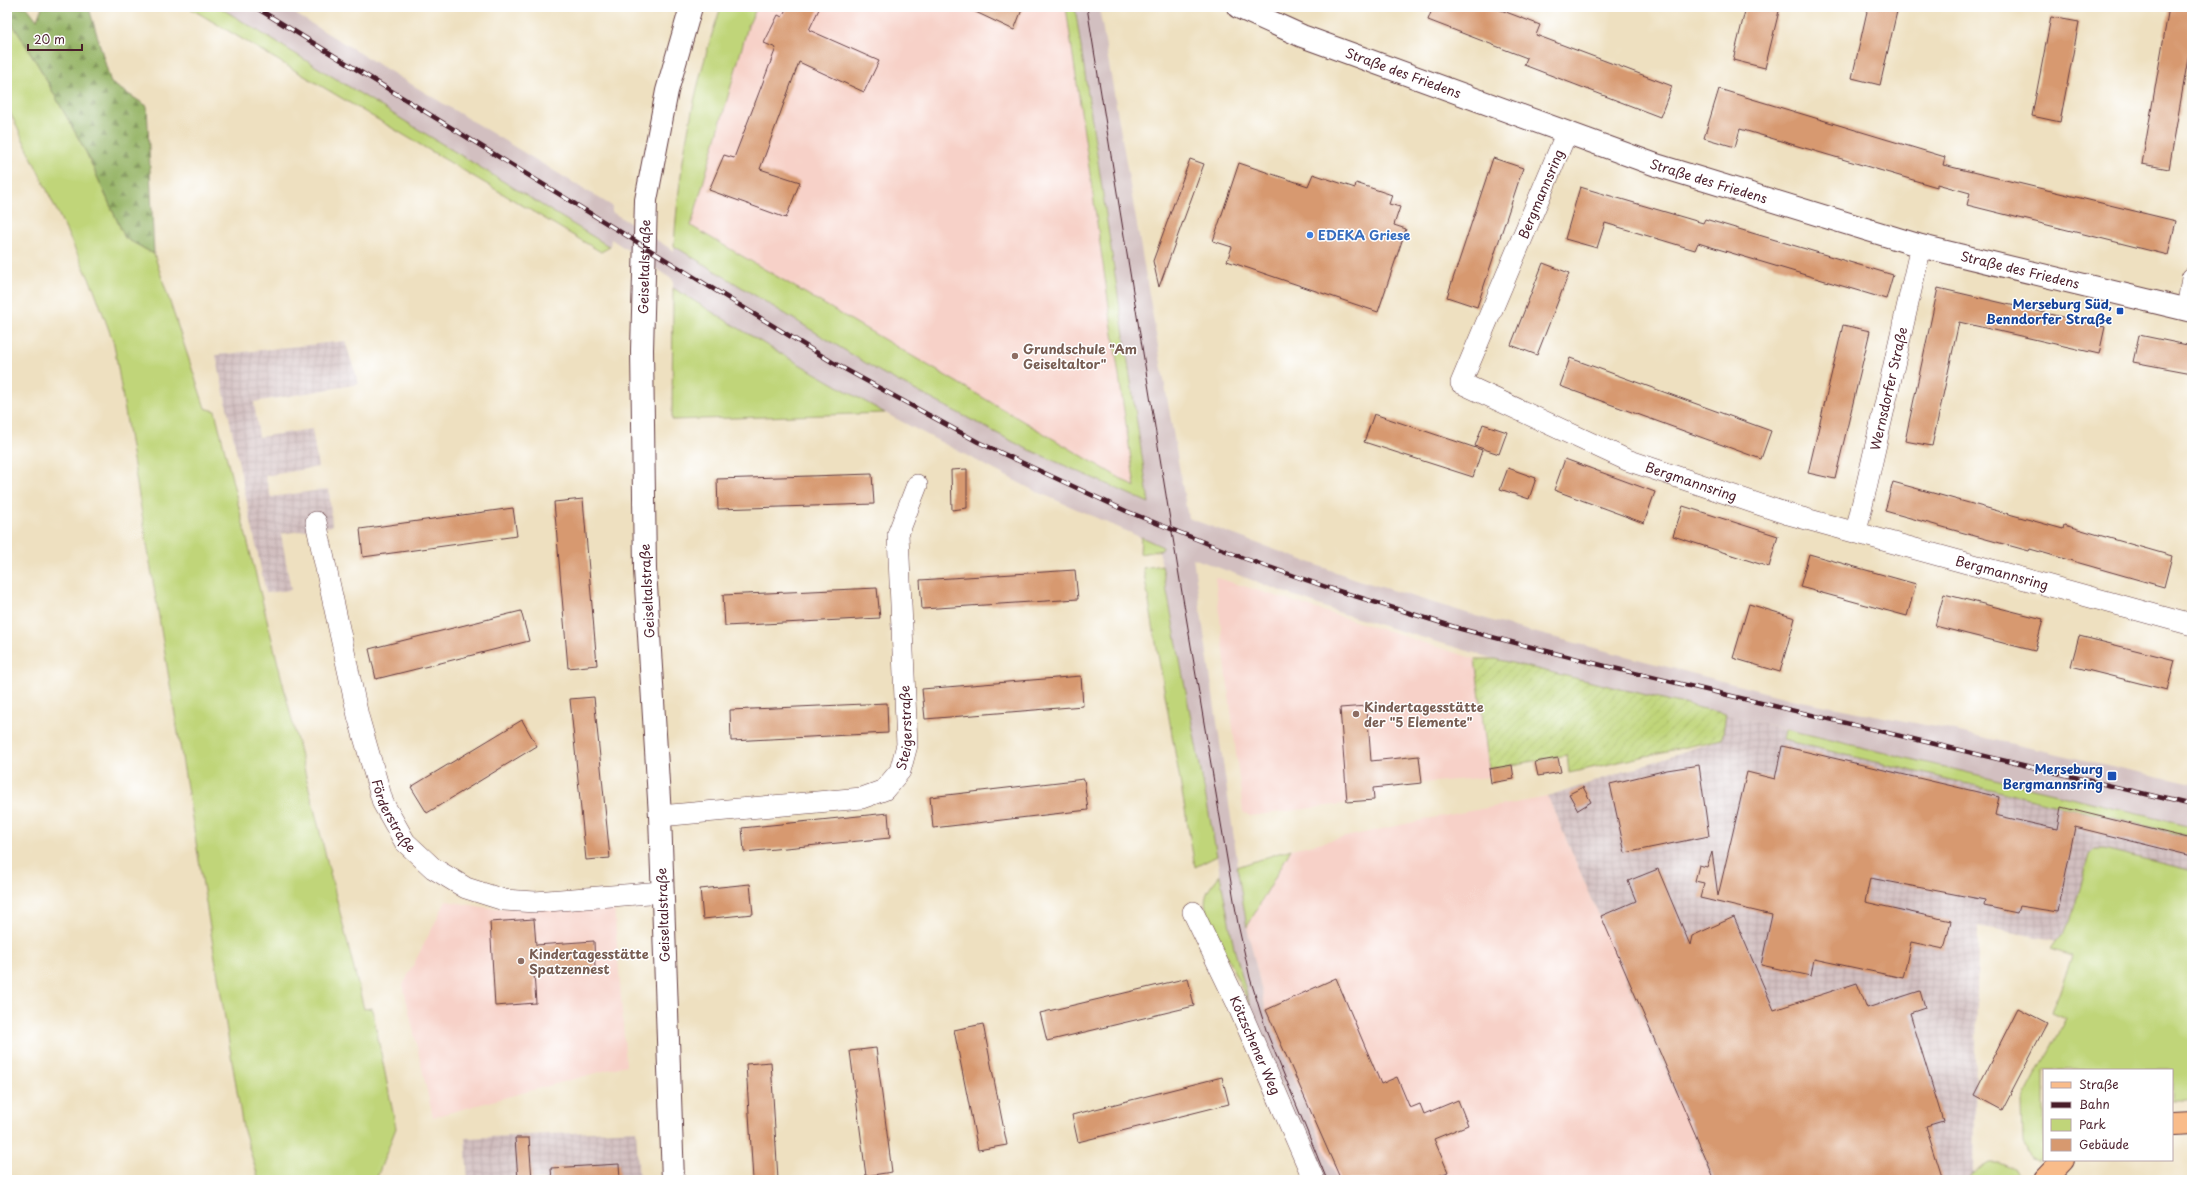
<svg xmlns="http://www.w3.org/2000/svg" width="2199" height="1187" viewBox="0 0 2199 1187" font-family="'Playpen Sans',sans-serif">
<defs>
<pattern id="industrial-grid" width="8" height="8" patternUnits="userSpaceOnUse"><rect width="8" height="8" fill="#d2bfc0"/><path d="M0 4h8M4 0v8" fill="none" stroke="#b6a4a5"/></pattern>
<pattern id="forest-firs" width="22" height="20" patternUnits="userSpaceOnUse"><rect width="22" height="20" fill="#98b669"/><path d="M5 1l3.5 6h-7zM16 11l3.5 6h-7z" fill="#7e9357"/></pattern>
<pattern id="garden-furrows" width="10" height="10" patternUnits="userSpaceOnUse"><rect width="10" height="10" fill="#c0d579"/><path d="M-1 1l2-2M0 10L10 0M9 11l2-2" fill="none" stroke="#a6b669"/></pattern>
</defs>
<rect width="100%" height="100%" fill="#fff"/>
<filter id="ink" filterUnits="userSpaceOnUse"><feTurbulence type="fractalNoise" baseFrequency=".025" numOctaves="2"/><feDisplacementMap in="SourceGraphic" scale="8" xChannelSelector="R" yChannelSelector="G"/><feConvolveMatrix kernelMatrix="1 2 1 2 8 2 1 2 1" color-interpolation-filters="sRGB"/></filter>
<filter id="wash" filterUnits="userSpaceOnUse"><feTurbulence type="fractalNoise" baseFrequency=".012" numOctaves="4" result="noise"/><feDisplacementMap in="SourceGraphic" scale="16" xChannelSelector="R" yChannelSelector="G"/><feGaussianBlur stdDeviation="0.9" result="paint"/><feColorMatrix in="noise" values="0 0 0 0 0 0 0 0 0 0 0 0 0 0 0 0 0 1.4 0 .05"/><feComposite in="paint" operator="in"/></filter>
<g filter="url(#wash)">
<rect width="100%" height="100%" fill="#eee0c0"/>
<path fill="#f7d1c8" d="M757,7H1066L1135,487L691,226L748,26Z
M1215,577L1475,659L1490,777L1389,786L1374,800L1250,816L1243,812Z
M1548,797L1713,1180H1337L1266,1010L1247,927L1291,849L1437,817Z
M446,901L489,908L614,905L626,1065L433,1117L403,985Z"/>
<path fill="url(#industrial-grid)" d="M345,341L359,384L254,402L259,437L312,429L318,467L265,476L271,497L329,489L332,526L281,534L291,590L266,593L216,355Z
M1726,714L1785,729L1783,740L2192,837V878L2075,944L1978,926L1974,1180H1713L1548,797L1721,739Z
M636,1130L639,1180H468L465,1138Z"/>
<path fill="#d2bfc0" d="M219,7H284L612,206V212L674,251V246L772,306L1149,503L1075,7H1099L1188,518L1355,579L1506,625L1791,699L1946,729L2192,784V826L1495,659L1340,613L1193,558L1247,927L1266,1010L1337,1180H1320L1268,1055L1250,1005L1234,948L1158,545L1031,489L885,413L771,348L673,288V280L611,239L610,247Z"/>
<path fill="#c0d579" stroke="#857a52" d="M188,7H219L610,247L601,252Z
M721,7H757L748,26L691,226L1135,487L1066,7H1075L1149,503L1023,447L882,373L674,246C679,164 694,84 721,7Z
M7,15L38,65L86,152L125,238L154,254L205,408L215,411L364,1009L372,1008L396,1128L376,1180H259L243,1128L114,344L94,289L7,106Z
M673,288L771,348L885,413L672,420Z
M1141,537L1163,547L1162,550L1140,554Z
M1162,565L1217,856L1195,867L1143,568Z
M1785,729L2192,826V837L1783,740Z
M1291,849L1247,927L1237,867Z
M2095,849H2104L2192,871V1100H2172V1070H2044V1156L2038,1162L2031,1160L2023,1142L2022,1101L2066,1018L2052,1012L2072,956L2052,949L2070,923L2090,854Z
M1220,875L1234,948L1250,1005L1207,915C1202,895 1208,890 1220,875Z
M1989,1163H1999L2014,1169L2019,1180H1966L1979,1169Z"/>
<path fill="url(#forest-firs)" stroke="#716a4a" d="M7,7H27L37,20L42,7L89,8L111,83L147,106L154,254L125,238L86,152L38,65L7,15Z"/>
<path fill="url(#garden-furrows)" stroke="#857a52" d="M1475,659H1495L1726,714L1722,739L1569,773L1567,755L1489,769Z"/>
<g id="blocks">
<path fill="#d7996f" d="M787,7H820L809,30L879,61L864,92L799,62L760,169L800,182L786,218L709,190L724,155L734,158L776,48L764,43L778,15L782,17Z
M965,7H1023L1014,30Z
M1433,7H1493L1540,25L1536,35L1672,86L1660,117L1524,65L1527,58L1428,20Z
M1746,7H1780L1765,68L1733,60Z
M1868,7H1898L1880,85L1852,78Z
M2169,7H2192V35L2169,169L2142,164Z
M2051,17L2079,22L2060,122L2032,116Z
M1719,89L1945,157L1943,165L2176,221L2168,255L1967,205L1970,193L1937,184V187L1740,129L1735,147L1704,138Z
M1493,158L1523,168L1477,307L1447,297Z
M1190,159L1204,164L1159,287L1153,261Z
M1239,163L1308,186L1313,174L1355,188L1356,183L1392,195L1389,204L1400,207L1394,225L1406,229L1378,312L1227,261L1232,247L1213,241Z
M1580,187L1703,223L1705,219L1893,275L1886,299L1698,243L1695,250L1605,223L1597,248L1565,239Z
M1543,263L1569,273L1537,355L1511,345Z
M1938,288L2105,327L2099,354L1959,322L1932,446L1905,441Z
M1843,325L1870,331L1835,479L1808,473Z
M2139,335L2192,346V373L2133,362Z
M1570,358L1771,431L1761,459L1560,386Z
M1374,414L1482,450L1473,477L1364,442Z
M1483,424L1507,432L1499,454L1475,446Z
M1565,459L1655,492L1644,523L1554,490Z
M1508,468L1536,478L1529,499L1500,489Z
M967,469V508L952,510L951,470Z
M872,474L874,504L718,509L717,479Z
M1893,482L2063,529L2064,525L2172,556L2164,587L2030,549L2029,551L1885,511Z
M583,499L597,665L568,668L554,502Z
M1683,506L1778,536L1769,567L1673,536Z
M513,508L517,536L363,557L360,529Z
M1809,554L1916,584L1907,616L1800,587Z
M1075,570L1078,599L922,609L920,580Z
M877,588L880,618L725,626L723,595Z
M1944,594L2043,619L2035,651L1935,626Z
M1749,604L1795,618L1780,672L1733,658Z
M521,611L529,641L376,679L369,649Z
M2079,636L2175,660L2167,690L2071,666Z
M1081,676L1083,706L925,719L922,689Z
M594,697L610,858L586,860L570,699Z
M887,703L888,733L731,741L730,710Z
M1367,706L1371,761L1419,756L1422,783L1373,788L1374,800L1347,802L1340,708Z
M522,720L537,746L427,813L411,787Z
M1782,746L1999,797L1995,815L2057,829L2061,807L2192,839V856L2075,827L2058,912L2019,906L2017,913L1984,906L1985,900L1870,878L1865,902L1951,921L1944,949L1911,942L1903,978L1814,959L1811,976L1761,965L1772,915L1700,898L1704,883L1695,881L1699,865L1707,867L1712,852L1718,896L1747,772L1775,779Z
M1558,758L1561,772L1538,776L1535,762Z
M1512,765L1514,779L1491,783L1489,769Z
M1699,765L1709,836L1625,853L1610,784L1667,770Z
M1084,779L1088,810L933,828L930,797Z
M1583,787L1591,802L1578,810L1569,794Z
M888,813L890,838L744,852L742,828Z
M1658,869L1690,945L1692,936L1734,917L1774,1010L1857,983L1867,1008L1920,991L1925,1008L1910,1013L1943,1121L1926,1126L1943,1180H1715L1601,916L1636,901L1628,881Z
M750,884L753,914L703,919L700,889Z
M534,919L536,945L594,941L595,969L534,973L536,1003L495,1006L490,922Z
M1188,978L1194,1006L1047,1041L1040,1013Z
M1336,978L1381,1084L1397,1077L1410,1108L1420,1104L1424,1114L1458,1100L1468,1125L1434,1139L1448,1172L1428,1180H1341L1266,1010Z
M2018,1008L2047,1023L2002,1110L1974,1095Z
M983,1024L1007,1145L978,1150L954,1030Z
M876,1048L892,1172L866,1176L850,1051Z
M771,1062L778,1180H753L746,1064Z
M1222,1077L1229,1104L1078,1142L1072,1115Z
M515,1138H529L532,1180H518Z
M619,1164L620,1179L552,1180L551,1168Z"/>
</g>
</g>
<g filter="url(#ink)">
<use href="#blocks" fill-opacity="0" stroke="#633c41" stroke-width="1"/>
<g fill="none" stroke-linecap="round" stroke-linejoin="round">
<defs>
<g id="minor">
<path id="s1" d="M1566,134L1461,383L1627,460L1788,514L2192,625"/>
<path d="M2187,310L2192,278"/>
<path id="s2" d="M316,522L358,716L383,803L405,842L433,868L466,888L504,900L535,902L662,892"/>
<path id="s3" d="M1856,532L1921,246"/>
<path id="s4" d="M660,816L862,798L884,790L900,771L907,745L898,534L917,485"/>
<path id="s5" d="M1193,912L1236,1001L1314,1180"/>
</g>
<g id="tertiary">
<path id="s6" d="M1238,7L1302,36L1656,165L1921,246L2192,311"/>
<path id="s7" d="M673,1180L660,816L645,569L642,350L646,200L667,91L691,7"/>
</g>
<path id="primary" d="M2172,1124L2192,1123
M2045,1179L2063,1160"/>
</defs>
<use href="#minor" stroke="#633c41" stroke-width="22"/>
<use href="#tertiary" stroke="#633c41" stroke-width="24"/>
<use href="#primary" stroke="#633c41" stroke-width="24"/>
<use href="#minor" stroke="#fff" stroke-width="21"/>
<use href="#tertiary" stroke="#fff" stroke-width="22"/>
<use href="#primary" stroke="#f9bc8a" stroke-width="22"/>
<path stroke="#4a1f2b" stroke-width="1" d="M1087,7L1177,563L1238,924L1250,978L1267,1033L1327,1180"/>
<defs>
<path id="rail" d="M255,7L832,362L978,442L1126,511L1246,559L1329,588L1461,629L1605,666L2192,805"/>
</defs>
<use href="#rail" stroke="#4a1f2b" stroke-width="4.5"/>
<use href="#rail" stroke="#fff" stroke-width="3" stroke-dasharray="9" stroke-linecap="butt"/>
</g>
</g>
<circle fill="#3f7fe0" stroke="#fff" stroke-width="1.5" cx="1310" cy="235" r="4"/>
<g fill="#1a4fb4" stroke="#fff" stroke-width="1.5">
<rect x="2116" y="307" width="8" height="8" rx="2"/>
<rect x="2107" y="771" width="10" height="10" rx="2"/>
</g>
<g fill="#8d6e63" stroke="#fff" stroke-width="1.5">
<circle cx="1015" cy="356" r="4"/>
<circle cx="1356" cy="714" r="4"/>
<circle cx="521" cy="961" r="4"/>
</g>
<g text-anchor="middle" stroke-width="3" stroke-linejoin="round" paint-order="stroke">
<g font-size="13" fill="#4a1f2b" stroke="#fff">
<text dy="5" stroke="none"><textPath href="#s6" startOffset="178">Straße des Friedens</textPath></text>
<text dy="5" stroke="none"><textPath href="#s6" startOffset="502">Straße des Friedens</textPath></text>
<text transform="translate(1541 194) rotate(-67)" y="5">Bergmannsring</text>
<text dy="5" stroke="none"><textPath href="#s7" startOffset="914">Geiseltalstraße</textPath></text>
<text dy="5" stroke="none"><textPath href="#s6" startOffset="826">Straße des Friedens</textPath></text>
<text dy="5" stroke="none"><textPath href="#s3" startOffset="147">Wernsdorfer Straße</textPath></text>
<text dy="5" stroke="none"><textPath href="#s1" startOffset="521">Bergmannsring</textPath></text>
<text dy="5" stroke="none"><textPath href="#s1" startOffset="845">Bergmannsring</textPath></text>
<text transform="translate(647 591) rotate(-93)" y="5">Geiseltalstraße</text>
<text dy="5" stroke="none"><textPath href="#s4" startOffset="295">Steigerstraße</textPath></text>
<text dy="5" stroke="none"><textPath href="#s2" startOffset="305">Förderstraße</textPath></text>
<text transform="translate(663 915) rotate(-92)" y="5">Geiseltalstraße</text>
<text dy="5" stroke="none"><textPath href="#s5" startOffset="147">Kötzschener Weg</textPath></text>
</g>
<g font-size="13" font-weight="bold" fill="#366cbe" stroke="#fff" text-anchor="start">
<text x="1318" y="240">EDEKA Griese</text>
</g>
<g font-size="13" font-weight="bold" fill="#164399" stroke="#fff" text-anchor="end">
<text x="2112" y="309">Merseburg Süd,<tspan x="2112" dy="15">Benndorfer Straße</tspan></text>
<text x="2103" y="774">Merseburg<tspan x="2103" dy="15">Bergmannsring</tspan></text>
</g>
<g font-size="13" font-weight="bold" fill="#785e54" stroke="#fff" text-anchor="start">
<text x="1023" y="354">Grundschule "Am<tspan x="1023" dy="15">Geiseltaltor"</tspan></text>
<text x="1364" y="712">Kindertagesstätte<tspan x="1364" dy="15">der "5 Elemente"</tspan></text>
<text x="529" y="959">Kindertagesstätte<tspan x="529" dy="15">Spatzennest</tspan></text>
</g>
</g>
<rect width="2199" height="1187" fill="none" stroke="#fff" stroke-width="24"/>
<rect x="2043" y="1069" width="130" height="92" fill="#ffffff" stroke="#b7a5aa"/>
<rect x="2051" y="1082" width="20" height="6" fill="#f9bc8a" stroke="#b7a5aa"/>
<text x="2079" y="1089" font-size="12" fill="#4a1f2b">Straße</text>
<rect x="2051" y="1102" width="20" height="6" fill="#4a1f2b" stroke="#b7a5aa"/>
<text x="2079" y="1109" font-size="12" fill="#4a1f2b">Bahn</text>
<rect x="2051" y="1119" width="20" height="12" fill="#c0d579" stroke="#b7a5aa"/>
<text x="2079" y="1129" font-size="12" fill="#4a1f2b">Park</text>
<rect x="2051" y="1139" width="20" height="12" fill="#d7996f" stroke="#b7a5aa"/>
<text x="2079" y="1149" font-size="12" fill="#4a1f2b">Gebäude</text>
<path d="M28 44v6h54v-6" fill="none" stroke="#4a1f2b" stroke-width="2"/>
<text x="34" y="44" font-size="12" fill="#4a1f2b" stroke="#ffffff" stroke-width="3" paint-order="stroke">20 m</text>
</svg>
